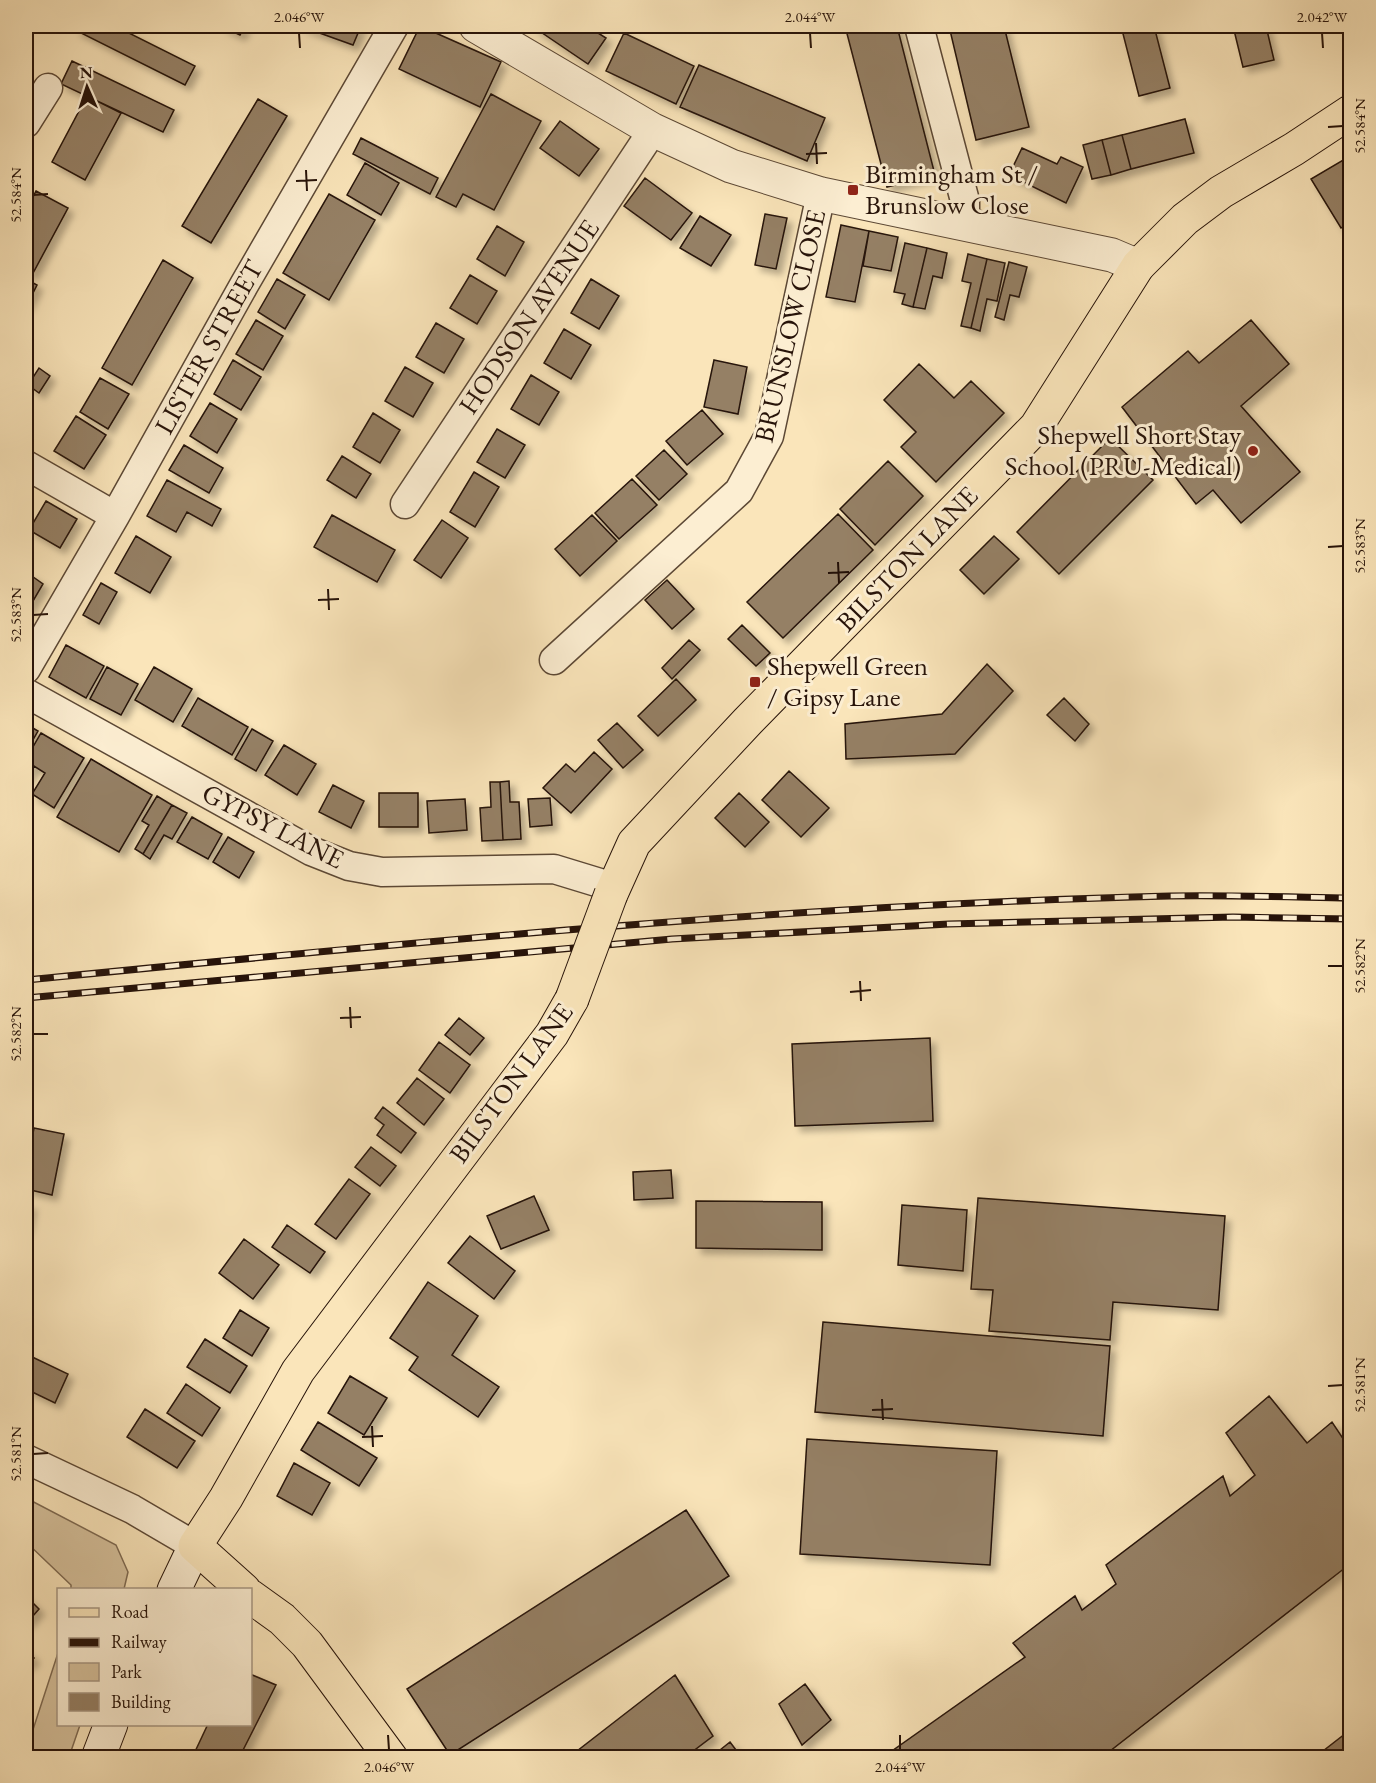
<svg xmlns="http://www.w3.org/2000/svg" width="1376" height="1783" viewBox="0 0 1376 1783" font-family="'EB Garamond',serif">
<defs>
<filter id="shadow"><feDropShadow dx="5.5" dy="5.5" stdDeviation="3" flood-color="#0004"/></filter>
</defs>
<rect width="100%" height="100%" fill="#fae5ba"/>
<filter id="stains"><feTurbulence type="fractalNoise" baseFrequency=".00333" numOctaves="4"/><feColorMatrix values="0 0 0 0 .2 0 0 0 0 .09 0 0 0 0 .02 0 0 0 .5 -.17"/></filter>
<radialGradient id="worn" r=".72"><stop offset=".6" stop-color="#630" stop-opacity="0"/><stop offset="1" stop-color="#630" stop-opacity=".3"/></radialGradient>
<path fill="#d6c19c" stroke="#7e6a52" stroke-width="1.5" d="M26,1498L116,1545L128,1572L124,1589H71V1585L26,1542Z
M58,1653V1724L80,1725L69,1757H26V1751Z"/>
<path fill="#958065" stroke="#271309" stroke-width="1.5" filter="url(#shadow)" d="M77,26H115L195,66L185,85L75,30Z
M221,26H245L240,35Z
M300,26H361L353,45Z
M420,26L501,62L480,107L399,69Z
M532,26H587L606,38L588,64Z
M845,26H897L935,175L887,187Z
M949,26H1004L1029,127L976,140Z
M1121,26H1154L1170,88L1139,96Z
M1233,26H1266L1274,60L1243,67Z
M624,33L694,66L676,104L606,71Z
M72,61L174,110L163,132L61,84Z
M699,65L825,118L807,161L680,107Z
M491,94L541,121L494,210L463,194L456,207L436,197Z
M87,96L121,113L85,180L52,162Z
M258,99L287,116L211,243L182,226Z
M1185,119L1194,153L1131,169L1122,135Z
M560,121L599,149L579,176L540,148Z
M1122,135L1131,169L1111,175L1102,140Z
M361,138L438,178L430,194L353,154Z
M1102,140L1111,175L1092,179L1083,145Z
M1022,148L1057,164L1061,157L1083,167L1066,203L1009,175Z
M1350,156V222L1341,228L1311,179Z
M365,163L399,183L381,215L347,195Z
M645,178L692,213L671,240L624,206Z
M36,191L68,208L32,275L26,272V211Z
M329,194L375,220L329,300L283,273Z
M765,214L787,218L776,269L755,265Z
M700,216L731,235L711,266L680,248Z
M841,225L869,231L855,302L826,297Z
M497,226L524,242L505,276L477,259Z
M869,231L898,237L891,271L863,266Z
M905,243L927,248L913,307L902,304L905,294L894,292Z
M927,248L947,253L942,278L933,276L925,309L913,307Z
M968,254L987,259L971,328L961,326L971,283L962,281Z
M987,259L1005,263L997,301L987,299L980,331L971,328Z
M163,260L193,278L132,385L102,368Z
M1009,262L1027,267L1019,297L1010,295L1004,320L995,317Z
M470,275L497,291L477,324L450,308Z
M26,279L37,285L26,307Z
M277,279L305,295L285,329L258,312Z
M591,279L619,296L599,329L571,313Z
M256,320L283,336L263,370L236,354Z
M1251,320L1289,364L1241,406L1300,472L1241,523L1213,490L1196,504L1122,407L1188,351L1199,363Z
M436,323L464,339L444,373L416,357Z
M564,329L591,345L571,379L544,363Z
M233,360L261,377L241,410L214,394Z
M714,360L747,367L738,414L704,407Z
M919,364L954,398L971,381L1004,413L936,482L901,447L916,432L884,400Z
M405,367L433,383L413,417L385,401Z
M39,368L50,376L39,393L28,385Z
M531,375L559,392L539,425L511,409Z
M100,378L129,394L108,429L80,412Z
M210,403L237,419L217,453L190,436Z
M702,410L723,434L687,465L666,441Z
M373,413L400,430L380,463L353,447Z
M76,416L106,435L84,469L54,451Z
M497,429L525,445L505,478L477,462Z
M1110,438L1153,480L1059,574L1017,532Z
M184,445L223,468L209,493L169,470Z
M664,450L687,474L659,500L636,476Z
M342,456L371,474L356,498L327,480Z
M888,461L923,496L875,545L840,509Z
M474,472L499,487L475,527L450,512Z
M632,479L657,505L619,539L595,513Z
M167,480L221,509L212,526L187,512L176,532L147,516Z
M46,501L77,519L60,548L29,530Z
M838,514L873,550L783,638L747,602Z
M332,515L395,550L377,582L314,547Z
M592,515L617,541L580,576L555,549Z
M442,520L468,538L441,578L414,560Z
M136,536L171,557L150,593L115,573Z
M994,536L1019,559L984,594L960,570Z
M29,574L43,584L26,613V579Z
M667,580L694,609L672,629L645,600Z
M101,583L117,592L99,624L83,615Z
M742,625L770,653L756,666L728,639Z
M689,640L700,650L672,679L662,668Z
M66,645L104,666L86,698L49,677Z
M987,664L1013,691L955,754L846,759L845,724L942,714Z
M107,667L138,684L121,715L90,699Z
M154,667L192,689L173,722L135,700Z
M676,679L696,700L658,736L638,716Z
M198,698L248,727L232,755L182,726Z
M1064,698L1089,724L1075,741L1047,715Z
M617,723L643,750L623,768L598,740Z
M26,724L38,731L26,752Z
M252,729L273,741L256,771L235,759Z
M41,733L84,758L54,808L32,794L45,773L34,766L26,781V759Z
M284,745L316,764L297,795L265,775Z
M594,752L612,769L571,813L543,788L566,764L575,772Z
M91,759L152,795L119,852L57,817Z
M789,771L829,808L801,837L762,800Z
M509,781L510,802H519L521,839L503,840L500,782Z
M490,782H500L503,840L482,841L480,808L491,807Z
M333,785L364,801L351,828L319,812Z
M379,793H418V827H379Z
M739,793L769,822L745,847L715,818Z
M157,796L172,805L143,854L135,849L149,825L142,821Z
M550,798L552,825L530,827L528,799Z
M465,799L467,830L429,833L427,801Z
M172,805L187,813L172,839L164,835L150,859L143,854Z
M192,817L222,834L208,859L177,842Z
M228,837L254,852L239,878L213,862Z
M459,1018L484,1038L470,1055L445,1035Z
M930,1038L933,1121L795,1126L792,1044Z
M439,1042L470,1065L450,1093L419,1070Z
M417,1078L444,1099L424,1125L397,1103Z
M383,1107L416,1133L401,1153L377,1135L384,1125L375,1118Z
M34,1128L64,1134L52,1195L26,1189V1169Z
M371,1147L396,1166L380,1186L355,1167Z
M671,1170L673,1198L634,1200L633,1172Z
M349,1179L370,1194L336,1239L315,1224Z
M534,1196L549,1230L501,1249L487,1216Z
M978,1198L1225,1216L1218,1310L1113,1302L1110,1340L989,1331L993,1290L971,1289Z
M696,1201L822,1202V1250L696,1248Z
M26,1204L31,1205L26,1230Z
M902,1205L967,1210L963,1271L898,1265Z
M287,1225L325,1252L310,1273L272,1247Z
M470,1236L515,1271L494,1299L448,1263Z
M244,1239L279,1265L253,1299L219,1273Z
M428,1282L478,1316L452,1355L499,1387L478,1417L409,1370L418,1357L390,1338Z
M240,1310L269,1328L252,1356L223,1338Z
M823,1322L1110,1346L1103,1436L815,1412Z
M205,1339L247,1366L230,1393L187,1367Z
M26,1354L68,1374L55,1403L26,1389Z
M350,1376L387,1398L364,1435L328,1413Z
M186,1384L220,1408L202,1436L167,1413Z
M1269,1396L1307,1443L1332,1422L1350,1449V1564L1101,1758H882L1025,1657L1013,1643L1075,1596L1082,1610L1116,1584L1106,1565L1223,1476L1230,1496L1255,1475L1226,1433Z
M145,1409L195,1441L177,1468L127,1437Z
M318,1422L377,1458L359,1486L301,1450Z
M807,1439L997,1451L990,1565L800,1554Z
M294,1463L330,1483L312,1515L277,1496Z
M686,1510L729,1576L450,1755L407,1689Z
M26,1596L39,1609L26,1624Z
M26,1650L34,1658L26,1666Z
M250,1674L276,1685L239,1758H192L208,1724H250Z
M675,1675L713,1736L684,1758H568Z
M805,1684L831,1720L802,1745L779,1704Z
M1350,1730V1758H1314Z
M730,1742L742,1758H710Z"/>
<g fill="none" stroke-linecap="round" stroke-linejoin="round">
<defs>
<path id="minor" d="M919,26L965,201V224
M26,123L48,88
M26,465L115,516
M405,504L653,130
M554,660L739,491L769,436L821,194
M26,669L115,516L244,285L394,26
M26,693L311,851L349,866L382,872L554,869L613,887
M26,1459L132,1509L195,1546"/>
<path id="tertiary" d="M476,26L653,130L731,166L821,194L1112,255L1138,266"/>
<path id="secondary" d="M174,1590L195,1546
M98,1758L111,1724"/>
<path id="primary" d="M611,894L634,843L748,721L1036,427L1138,266L1185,219L1221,192L1294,149L1350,112
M244,1590L195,1546L226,1498L298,1371L552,1034L572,999
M250,1596L282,1619L307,1644L391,1758"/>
</defs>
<use href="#minor" stroke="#5c4835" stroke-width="31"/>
<use href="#tertiary" stroke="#5c4835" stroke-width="35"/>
<use href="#secondary" stroke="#271309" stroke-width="35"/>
<use href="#primary" stroke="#271309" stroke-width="35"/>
<use href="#minor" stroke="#fceed2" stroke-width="28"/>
<use href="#tertiary" stroke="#fceed2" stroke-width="33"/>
<use href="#secondary" stroke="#fceed2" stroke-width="33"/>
<use href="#primary" stroke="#fae5ba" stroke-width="33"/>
<defs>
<path id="rail" d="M26,980C406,943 788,905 1170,896C1230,895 1291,897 1350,898
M26,998L672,939L949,924L1233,917L1350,919"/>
</defs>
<use href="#rail" stroke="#271309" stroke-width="7"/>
<use href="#rail" stroke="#fceed2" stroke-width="4.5" stroke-dasharray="14" stroke-linecap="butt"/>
<defs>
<path id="primary-bridge" d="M572,999L611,894"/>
</defs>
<use href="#primary-bridge" stroke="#271309" stroke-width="35" stroke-linecap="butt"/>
<use href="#primary-bridge" stroke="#fae5ba" stroke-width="33"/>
</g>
<path fill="none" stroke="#271309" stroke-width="2" d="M299,33L300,48M810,33L811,48M1322,33L1323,48M1328,127L1343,126M816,143L817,164M806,154L827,153M306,170L307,191M296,181L317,180M33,195L48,194M1328,547L1343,546M838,562L839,583M828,573L849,572M328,589L329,610M318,600L339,599M33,615L48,614M1328,966H1343M860,981L861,1001M850,992L871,990M350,1007L351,1028M340,1018L361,1017M33,1034H48M1328,1386L1343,1385M882,1399L883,1420M872,1410L893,1409M372,1426L373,1447M362,1437L383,1436M33,1454L48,1453M388,1735L389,1750M900,1735V1750"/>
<g fill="#8f2418" stroke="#fceed2" stroke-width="2">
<rect x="847" y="184" width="12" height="12" rx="3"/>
<circle cx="1253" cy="451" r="6"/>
<rect x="749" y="676" width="12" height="12" rx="3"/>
</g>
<g text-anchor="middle" stroke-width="6" stroke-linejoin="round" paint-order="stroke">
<g font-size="27" fill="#271309" stroke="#fceed2" text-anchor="start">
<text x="865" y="183">Birmingham St /<tspan x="865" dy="31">Brunslow Close</tspan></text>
<text x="1241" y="444" text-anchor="end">Shepwell Short Stay<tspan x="1241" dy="31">School (PRU-Medical)</tspan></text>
<text x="767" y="675">Shepwell Green<tspan x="767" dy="31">/ Gipsy Lane</tspan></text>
</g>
<g font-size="27" fill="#271309" stroke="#fceed2">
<text transform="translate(529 317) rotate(-56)" y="9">HODSON AVENUE</text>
<text transform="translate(790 326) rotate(-77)" y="9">BRUNSLOW CLOSE</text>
<text transform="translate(209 347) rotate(-61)" y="9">LISTER STREET</text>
<text transform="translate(907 559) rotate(-46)" y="9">BILSTON LANE</text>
<text transform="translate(273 826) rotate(27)" y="9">GYPSY LANE</text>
<text transform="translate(511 1083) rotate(-54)" y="9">BILSTON LANE</text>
</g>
</g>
<rect width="1376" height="1783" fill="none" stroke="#fae5ba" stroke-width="66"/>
<rect x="57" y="1588" width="195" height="138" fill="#fceed2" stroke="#a79682" stroke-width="1.5"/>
<rect x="69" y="1608" width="30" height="9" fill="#fae5ba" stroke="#a79682" stroke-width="1.5"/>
<text x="111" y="1618" font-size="18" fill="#271309">Road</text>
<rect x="69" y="1638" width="30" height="9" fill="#271309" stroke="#a79682" stroke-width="1.5"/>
<text x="111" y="1648" font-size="18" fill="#271309">Railway</text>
<rect x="69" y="1663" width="30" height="18" fill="#d6c19c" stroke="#a79682" stroke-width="1.5"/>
<text x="111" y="1678" font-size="18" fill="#271309">Park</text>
<rect x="69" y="1693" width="30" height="18" fill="#958065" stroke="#a79682" stroke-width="1.5"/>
<text x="111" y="1708" font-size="18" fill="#271309">Building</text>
<g transform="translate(87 87) rotate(357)" stroke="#fceed2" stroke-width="4.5" paint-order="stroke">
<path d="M0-4.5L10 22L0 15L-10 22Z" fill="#271309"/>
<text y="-9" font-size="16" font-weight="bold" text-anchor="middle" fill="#271309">N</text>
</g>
<rect x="33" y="33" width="1310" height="1717" fill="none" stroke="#271309" stroke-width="2"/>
<g font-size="15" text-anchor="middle" fill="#271309">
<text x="299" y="22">2.046°W</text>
<text x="810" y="22">2.044°W</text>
<text x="1322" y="22">2.042°W</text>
<text transform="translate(1360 126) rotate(-90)" y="5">52.584°N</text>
<text transform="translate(16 195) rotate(-90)" y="5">52.584°N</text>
<text transform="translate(1360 546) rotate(-90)" y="5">52.583°N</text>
<text transform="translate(16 615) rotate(-90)" y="5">52.583°N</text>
<text transform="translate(1360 966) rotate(-90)" y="5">52.582°N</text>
<text transform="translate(16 1034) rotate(-90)" y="5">52.582°N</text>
<text transform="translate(1360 1385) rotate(-90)" y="5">52.581°N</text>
<text transform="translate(16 1454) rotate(-90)" y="5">52.581°N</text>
<text x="389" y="1772">2.046°W</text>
<text x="900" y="1772">2.044°W</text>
</g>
<rect width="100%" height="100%" filter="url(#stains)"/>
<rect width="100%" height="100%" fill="url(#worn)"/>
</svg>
